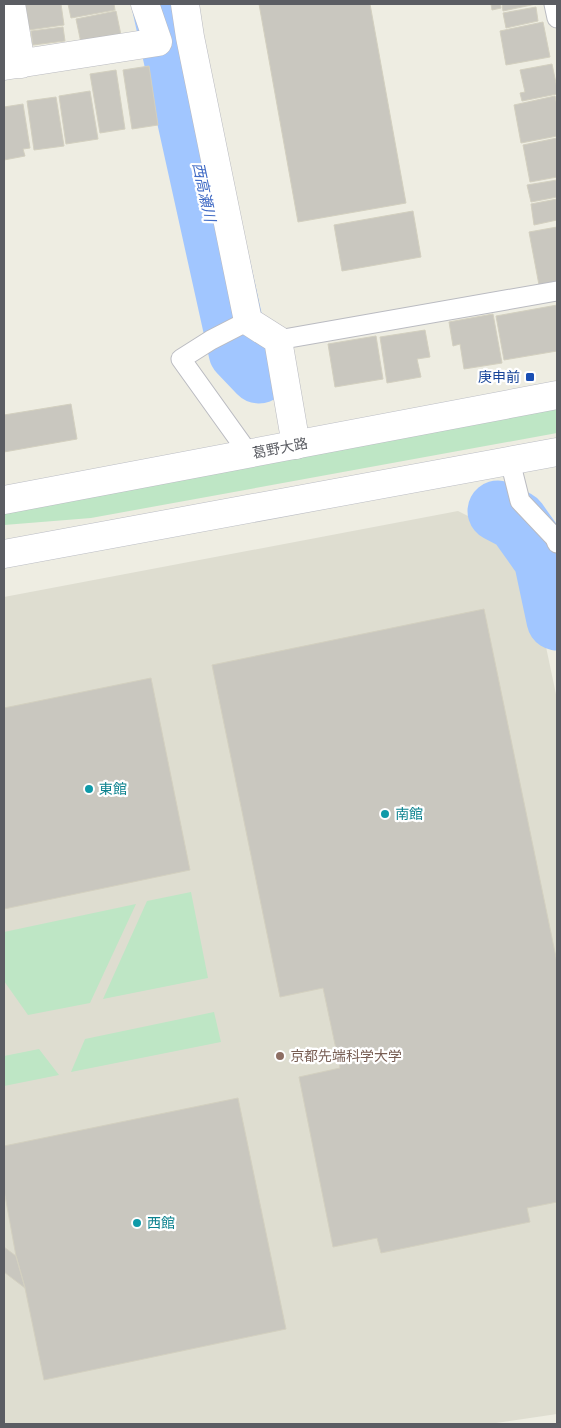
<svg xmlns="http://www.w3.org/2000/svg" width="561" height="1428" viewBox="0 0 561 1428" font-family="'DM Sans','Noto Sans JP',sans-serif">
<rect width="100%" height="100%" fill="#eeede2"/>
<path fill="#deddd0" d="M458,511L478,521L497,534L513,550L525,569L534,590L557,699V1414L489,1424H4V597Z"/>
<path fill="#bee6c5" d="M557,409V433L91,518L4,525V513Z
M191,892L208,978L103,999L147,901Z
M136,904L90,1003L28,1015L4,981V932Z
M214,1012L221,1042L71,1072L85,1039Z
M39,1049L59,1075L4,1086V1056Z"/>
<g fill="none" stroke-linecap="round" stroke-linejoin="round">
<path stroke="#a1c6ff" stroke-width="61" d="M162,4L239,352L259,373
M498,511L517,521L544,559L557,620"/>
</g>
<path fill="#c9c7bf" stroke="#d3d0c0" d="M25,4H61L64,25L29,30Z
M68,4H114L115,10L71,18Z
M259,4H370L406,203L298,222Z
M491,4H500L501,8L492,10Z
M502,4H536L503,11Z
M536,7L538,21L506,28L503,13Z
M116,11L121,35L81,43L76,19Z
M543,22L550,57L506,65L500,31Z
M63,27L65,41L33,45L31,31Z
M552,64L557,88V94L522,101L520,93L525,92L520,70Z
M149,66L158,125L132,129L123,70Z
M116,70L125,129L100,133L90,74Z
M90,91L98,139L66,144L59,96Z
M555,96L557,106V136L521,143L514,105Z
M56,97L64,146L34,150L27,101Z
M23,104L30,148L23,149L25,156L4,160V107Z
M557,138V177L530,182L523,145Z
M557,180V197L531,202L527,185Z
M557,199V220L534,225L531,204Z
M413,211L421,257L342,271L334,225Z
M557,227V282L539,285L529,232Z
M557,305V351L504,360L496,316Z
M493,314L502,363L464,369L460,344L453,346L449,322Z
M425,330L430,357L417,359L421,377L387,383L380,337Z
M376,336L383,379L335,387L328,344Z
M71,404L77,439L4,452V415Z
M484,609L557,962V1202L527,1208L530,1222L381,1253L377,1238L333,1247L299,1077L340,1068L323,988L280,997L212,665Z
M151,678L190,870L4,909V708Z
M238,1098L286,1329L44,1380L25,1288L16,1256L4,1190V1146Z
M4,1247L16,1256L25,1288L4,1272Z"/>
<g fill="none" stroke-linecap="round" stroke-linejoin="round">
<defs>
<path id="lane" d="M554,4L557,18
M248,321L211,340L181,359L249,454
M278,340L557,291
M510,461L520,501L555,538L557,543"/>
<path id="street" d="M11,4L21,64
M185,4L190,37L248,321L278,340L296,445
M4,66L158,42L145,4"/>
<path id="secondary" d="M4,500L557,395
M4,554L557,452"/>
</defs>
<use href="#lane" stroke="#babbc1" stroke-width="21"/>
<use href="#street" stroke="#babbc1" stroke-width="29"/>
<use href="#secondary" stroke="#bbbdc4" stroke-width="29"/>
<use href="#lane" stroke="#fff" stroke-width="19"/>
<use href="#street" stroke="#fff" stroke-width="28"/>
<use href="#secondary" stroke="#fff" stroke-width="28"/>
</g>
<rect fill="#1a4fb4" stroke="#fff" stroke-width="2" x="525" y="372" width="10" height="10" rx="2.5"/>
<g fill="#0f9aa8" stroke="#fff" stroke-width="2">
<circle cx="89" cy="789" r="5"/>
<circle cx="385" cy="814" r="5"/>
<circle cx="137" cy="1223" r="5"/>
</g>
<circle fill="#8d6e63" stroke="#fff" stroke-width="2" cx="280" cy="1056" r="5"/>
<g text-anchor="middle" stroke-width="4.5" stroke-linejoin="round" paint-order="stroke">
<g font-size="14" fill="#164399" stroke="#fff" text-anchor="end">
<text x="520" y="382">庚申前</text>
</g>
<g font-size="14" fill="#5b5d63" stroke="#fff">
<text transform="translate(280 448) rotate(-11)" y="5">葛野大路</text>
</g>
<g font-size="14" fill="#0d838f" stroke="#fff" text-anchor="start">
<text x="99" y="794">東館</text>
<text x="395" y="819">南館</text>
<text x="147" y="1228">西館</text>
</g>
<g font-size="14" fill="#785e54" stroke="#fff" text-anchor="start">
<text x="290" y="1061">京都先端科学大学</text>
</g>
<g font-size="15" font-style="italic" fill="#416bc5" stroke="#fff">
<text transform="translate(204 192) rotate(78)" y="5">西高瀬川</text>
</g>
</g>
<rect width="561" height="1428" fill="none" stroke="#5b5d63" stroke-width="10"/>
</svg>
